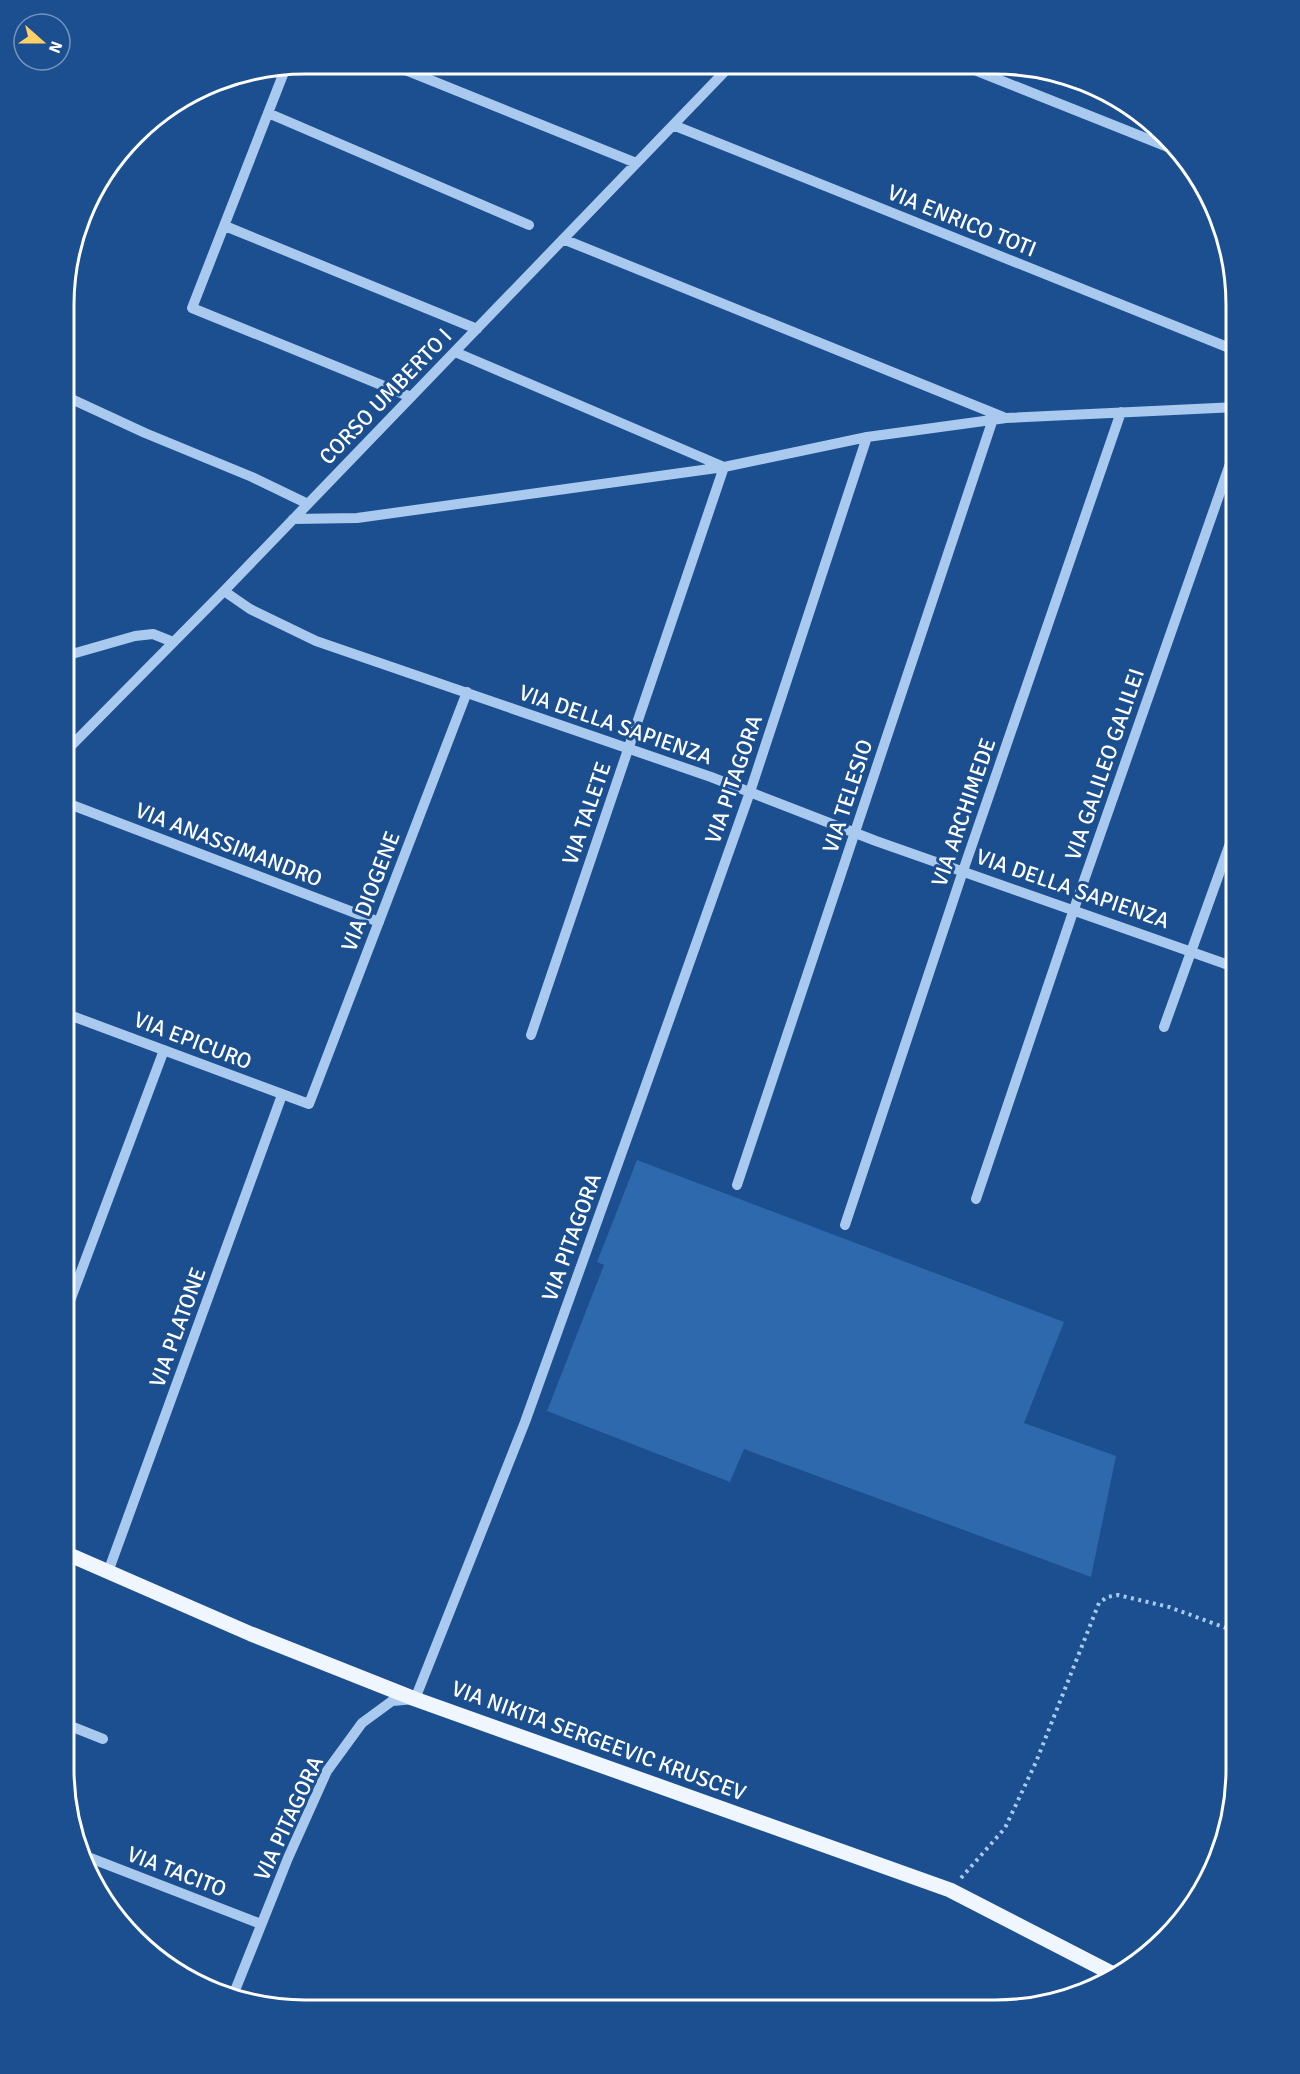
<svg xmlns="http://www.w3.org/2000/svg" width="1300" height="2074" viewBox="0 0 1300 2074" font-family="Signika,sans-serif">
<rect width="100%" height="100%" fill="#1b4f8f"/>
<path fill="#2e69ad" d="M637,1160L1064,1322L1024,1423L1116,1456L1091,1577L744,1449L730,1482L547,1411L604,1265L597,1262Z"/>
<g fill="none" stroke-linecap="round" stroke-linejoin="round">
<path stroke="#a9c9ee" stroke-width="4" stroke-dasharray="3 4.5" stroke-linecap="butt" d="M961,1878L1005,1828L1036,1762L1099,1603L1107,1597L1118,1595L1169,1607L1237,1632"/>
<path stroke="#a9c9ee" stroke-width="10" d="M388,63L636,163
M962,65L1183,153
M286,67L192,308L411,397
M268,113L529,225
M673,125L1237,351
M225,226L477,329
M563,239L1003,417
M455,352L724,467L531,1035
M65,396L145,433L252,477L308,504
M293,519L357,518L724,467L867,437L1006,418L1237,407
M224,591L250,609L316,641L711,777L876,841L1237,968
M65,656L135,636L153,634L173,642
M64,753L224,591L732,64
M64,802L379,922
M64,1013L309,1104L467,692
M1164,1027L1237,824
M737,1185L993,419
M976,1199L1074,909L1237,444
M845,1225L963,871L1121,412
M64,1317L164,1050
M108,1572L282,1095
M63,1723L103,1739
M80,1854L261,1924
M232,1998L288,1858L327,1771L362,1723L392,1701L415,1699L525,1422L641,1099L750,792L867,437"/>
<path stroke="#f0f6ff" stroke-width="15" d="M63,1552L251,1634L415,1699L950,1890L1117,1976"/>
</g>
<g text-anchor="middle" stroke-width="6" stroke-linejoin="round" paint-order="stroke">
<g font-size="22" fill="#fff" stroke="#1b4f8f">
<text transform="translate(962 220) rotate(22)" y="8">VIA ENRICO TOTI</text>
<text transform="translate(385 396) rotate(-46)" y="8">CORSO UMBERTO I</text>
<text transform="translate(616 724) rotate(19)" y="8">VIA DELLA SAPIENZA</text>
<text transform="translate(1104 764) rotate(-71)" y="8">VIA GALILEO GALILEI</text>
<text transform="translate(733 779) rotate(-71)" y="8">VIA PITAGORA</text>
<text transform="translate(847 796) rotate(-72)" y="8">VIA TELESIO</text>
<text transform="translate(963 812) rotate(-71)" y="8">VIA ARCHIMEDE</text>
<text transform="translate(586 813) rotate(-71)" y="8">VIA TALETE</text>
<text transform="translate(229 844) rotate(21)" y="8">VIA ANASSIMANDRO</text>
<text transform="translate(1073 888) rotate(19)" y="8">VIA DELLA SAPIENZA</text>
<text transform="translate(370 891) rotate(-69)" y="8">VIA DIOGENE</text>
<text transform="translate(193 1040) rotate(21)" y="8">VIA EPICURO</text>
<text transform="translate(571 1237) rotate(-70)" y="8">VIA PITAGORA</text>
<text transform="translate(177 1327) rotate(-70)" y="8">VIA PLATONE</text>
<text transform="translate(599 1740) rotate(20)" y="8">VIA NIKITA SERGEEVIC KRUSCEV</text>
<text transform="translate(288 1818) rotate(-65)" y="8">VIA PITAGORA</text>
<text transform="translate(177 1871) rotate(21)" y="8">VIA TACITO</text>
</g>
</g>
<path d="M0 0H1300V2074H0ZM305 74H995A231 231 0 0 1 1226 305V1769A231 231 0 0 1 995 2000H305A231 231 0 0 1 74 1769V305A231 231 0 0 1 305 74Z" fill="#1b4f8f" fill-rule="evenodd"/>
<path fill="none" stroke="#fff" stroke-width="3" d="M305 74H995A231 231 0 0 1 1226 305V1769A231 231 0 0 1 995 2000H305A231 231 0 0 1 74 1769V305A231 231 0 0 1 305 74Z"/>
<g transform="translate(42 42) rotate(111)"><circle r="28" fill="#1b4f8f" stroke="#7695bc" stroke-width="1.5"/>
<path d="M0-4.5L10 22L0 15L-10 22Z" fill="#ffd166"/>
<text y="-9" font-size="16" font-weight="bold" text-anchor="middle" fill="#ffffff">N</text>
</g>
</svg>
